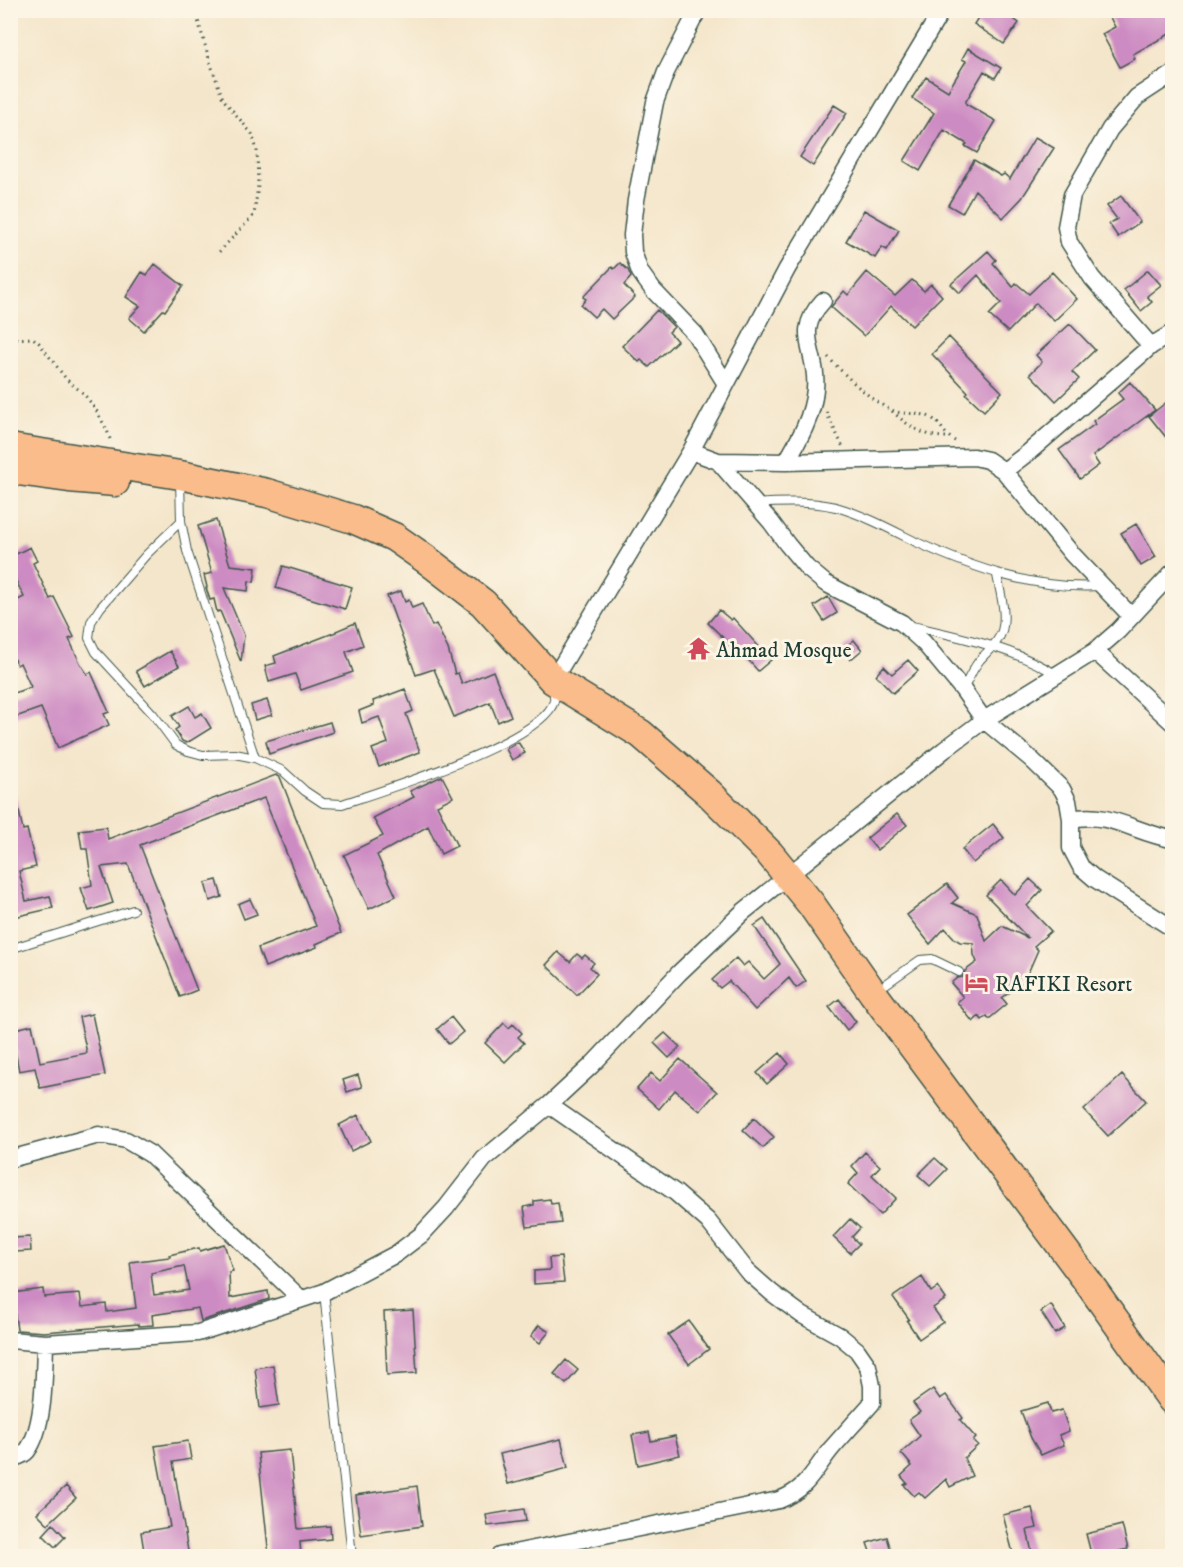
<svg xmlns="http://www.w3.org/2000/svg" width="1183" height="1567" viewBox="0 0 1183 1567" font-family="'IM FELL DW Pica',serif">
<rect width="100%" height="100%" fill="#fcf5e5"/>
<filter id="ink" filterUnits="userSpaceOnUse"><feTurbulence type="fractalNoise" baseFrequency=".0167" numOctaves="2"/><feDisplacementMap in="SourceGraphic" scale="12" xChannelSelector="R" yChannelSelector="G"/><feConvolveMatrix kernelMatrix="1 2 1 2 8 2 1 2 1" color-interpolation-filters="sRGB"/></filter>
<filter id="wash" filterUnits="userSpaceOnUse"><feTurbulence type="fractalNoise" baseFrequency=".008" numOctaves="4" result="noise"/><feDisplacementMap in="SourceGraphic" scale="24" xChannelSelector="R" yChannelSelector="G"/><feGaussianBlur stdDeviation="1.35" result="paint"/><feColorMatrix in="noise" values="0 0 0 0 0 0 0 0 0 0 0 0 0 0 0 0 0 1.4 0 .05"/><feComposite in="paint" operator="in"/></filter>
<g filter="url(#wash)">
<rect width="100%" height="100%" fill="#f4e6cb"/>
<g id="blocks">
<path fill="#cd8bc3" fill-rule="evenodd" d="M983,10H1001L1019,23L1004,44L974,24Z
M1106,10H1173V32L1133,54L1135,59L1120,67L1102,34L1115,27Z
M968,48L1001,68L995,78L984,71L966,101V104L996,121L977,153L965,146L967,144L944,130L920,171L904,161L934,113L912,98L926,77L948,91L966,61L962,59Z
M834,105L847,113L813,166L800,157Z
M1035,137L1054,148L1022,198L1003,218L975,190L962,213L948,205L974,160L1001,176L1004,174L1010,179Z
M1121,196L1140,222L1118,237L1109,224L1117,219L1107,206Z
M864,210L899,230L887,250L882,247L875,258L846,241Z
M988,251L996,260L993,263L1013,287L1016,283L1029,294L1052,272L1077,299L1054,321L1036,303L1008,332L989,315L1001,303L978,275L960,293L951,284Z
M620,263L628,270L631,277L624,285L635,297L612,319L602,309L594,317L581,305L586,299L583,297L612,267L614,269Z
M155,264L183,286L165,311L163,310L144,331L129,318L140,306L126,297L142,272L147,275Z
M1148,270L1161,285L1147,296L1152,302L1141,311L1124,290Z
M867,272L895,296L912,280L924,291L931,284L942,296L912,326L891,306L864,336L831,307L844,291L848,295Z
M657,310L674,327L669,332L677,341L649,367L641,360L639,362L622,346Z
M1070,324L1095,350L1072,372L1079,379L1056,401L1030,374L1042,362L1036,355Z
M949,337L1002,392L984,411L966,394L968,392L932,354Z
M1130,382L1155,410L1093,456L1099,465L1080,479L1059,450L1095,424L1093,421L1123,399L1118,393Z
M1173,397V446L1149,416Z
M216,520L230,565L256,568L254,582L249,581L248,591L224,588L244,635L241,662L220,611L217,612L214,599L210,600L206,588L207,587L204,575L212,573L198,526Z
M1136,524L1156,557L1141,566L1121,533Z
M30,547L37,561L33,563L50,599L54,597L74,637L69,639L80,663L87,674L91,672L109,712L104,714L109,725L58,748L41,708L10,719V707L15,705L11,694L31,687L20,663L17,665L10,651V604L24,597L10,569V557Z
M283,566L352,587L345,609L276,588Z
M401,591L405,602L409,600L412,608L422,604L432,626L436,624L448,649L455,674L458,673L462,684L493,671L511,716L498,722L490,702L454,717L434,669L416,675L387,596Z
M828,597L837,613L824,621L814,606Z
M719,610L731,620L733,618L771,660L758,671L737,647L735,649L708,623Z
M355,623L363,645L346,652L353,672L301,690L295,674L269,682L265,666L276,663L274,656L336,632V631Z
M854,640L862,650L850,660L843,649Z
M170,651L179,666L145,686L136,671Z
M908,660L918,671L893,693L876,675L884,666L892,674Z
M405,689L413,711L406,714L420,752L379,767L372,749L388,743L379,717L362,723L359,711L374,705L373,701Z
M267,700L272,715L255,720L251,705Z
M189,706L195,717L202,713L211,728L187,743L182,741L175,730L179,727L172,716Z
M330,722L333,732L269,754L266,741Z
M518,742L525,753L512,760L506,749Z
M276,775L280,777L341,933L316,944L317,947L265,967L258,948L316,926L264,798L140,845L197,990L180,997L128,864L101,867L113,903L89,911L81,888L92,885L87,849H82L79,830L106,827L108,839Z
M442,776L453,797L437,805L457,846L441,854L428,826L377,855L396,896L369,909L344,855L383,836L373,818L414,797L410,791Z
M10,797H16L23,830L27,829L36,867L19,871L26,901L50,896L53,908L10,918Z
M897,814L907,825L877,850L867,838Z
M993,824L1004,838L973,863L962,849Z
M1030,879L1042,890L1027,906L1051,931L1034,946L1038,950L1024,982L1002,998L1007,1004L989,1019L987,1016L982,1020L979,1016L973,1022L957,1002L963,997L951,983L957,978L963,977L965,971L977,962L974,955L973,943L960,942L955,939L945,928L930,944L907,915L947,884L958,898L952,903L977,914L986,941L1002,926L1028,938L986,895L1001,880L1015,895Z
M217,880L222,897L210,901L205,883Z
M250,899L257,914L244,919L238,904Z
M764,919L806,981L796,988L789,978L755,1010L729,981L720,988L712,980L736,958L743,966L748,962L764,979L780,964L754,926Z
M558,952L570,962L577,954L582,958L585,955L594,963L590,967L597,974L577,995L546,965Z
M839,999L856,1022L847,1030L829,1007Z
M92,1014L105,1075L40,1088L35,1068L19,1071L11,1030L32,1025L40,1062L87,1053L79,1017Z
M451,1017L463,1032L449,1044L437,1029Z
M504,1023L509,1028L513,1024L522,1033L518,1037L524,1043L505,1062L485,1043Z
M665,1033L680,1047L669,1058L654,1043Z
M780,1053L789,1064L767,1084L757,1073Z
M680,1059L717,1092L700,1111L675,1090L659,1109L637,1089L651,1073L660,1081Z
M358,1075L362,1087L347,1092L343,1080Z
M1122,1075L1146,1101L1108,1136L1084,1110Z
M358,1115L371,1141L351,1151L339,1125Z
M754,1118L774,1137L763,1148L743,1130Z
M865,1152L880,1166L872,1175L896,1198L880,1215L848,1184L858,1173L852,1166Z
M935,1158L947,1169L930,1186L918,1175Z
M550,1199L551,1204L558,1203L561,1223L527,1227L524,1207L534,1205V1201Z
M850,1219L860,1228L852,1237L859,1244L850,1253L833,1237Z
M30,1237L31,1251L14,1252L12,1238Z
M224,1244L233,1271L229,1272L230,1298L268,1291L269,1299L201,1321L198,1308L152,1315L153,1325L139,1326L138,1324L44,1332L17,1330L12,1293L43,1289L44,1297L80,1294L82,1307L106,1304L107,1312L136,1308L130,1262L170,1257L169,1255L199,1248L200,1251ZM184,1266L189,1290L154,1295L151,1273Z
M561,1257L564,1282L534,1284V1271L550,1270L549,1258Z
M922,1277L931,1292L938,1287L946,1299L933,1308L943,1322L919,1339L907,1321L909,1319L893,1297Z
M1051,1305L1065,1328L1055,1334L1041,1312Z
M413,1310L417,1373L387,1375L384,1312Z
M689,1321L709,1349L689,1364L668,1335Z
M539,1325L549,1332L540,1343L531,1336Z
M566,1360L578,1370L566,1384L554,1374Z
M273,1365L279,1405L260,1408L255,1368Z
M933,1389L940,1399L946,1395L963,1418L960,1420L976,1438L973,1441L978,1445L964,1458L972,1476L950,1487L946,1479L925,1498L919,1492L914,1496L904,1485L907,1483L901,1476L912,1466L901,1453L920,1436L909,1420L920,1412L913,1403Z
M1048,1403L1051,1413L1062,1410L1069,1431L1059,1435L1064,1445L1041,1455L1031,1438L1021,1411Z
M649,1432L651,1441L675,1436L680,1455L638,1465L632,1435Z
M561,1439L568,1468L508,1484L500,1454Z
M188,1441L191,1459L173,1462L189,1557H145L141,1532L170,1527L155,1446Z
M290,1450L298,1529L330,1526L331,1539L300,1542L301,1557H269L258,1453Z
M66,1486L76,1498L48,1524L37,1513Z
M417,1486L422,1526L361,1535L356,1495Z
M1032,1508L1037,1528L1027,1530L1033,1557H1014L1003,1515Z
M524,1509L526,1521L488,1526L486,1515Z
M53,1524L65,1537L55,1547L43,1535Z
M1122,1525L1128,1549L1092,1557L1086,1534Z
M887,1537L893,1557H872L867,1543Z"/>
</g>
</g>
<g filter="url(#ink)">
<use href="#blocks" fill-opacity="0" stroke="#3f564b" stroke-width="1.5"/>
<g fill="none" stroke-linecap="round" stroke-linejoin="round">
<defs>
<path id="service" d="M180,479L181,521L187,551L255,758
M754,504C782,502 809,501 836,507C864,515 890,529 916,542C975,569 1036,590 1101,586
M181,521L146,555L100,608L91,622L89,638L96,652L153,714L176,745L188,751L203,755L235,754L255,758L283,771L305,791L323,803L342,804C381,791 544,741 554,701C555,697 553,691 553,687
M908,625C960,637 1012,647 1057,675
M963,690C968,680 972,670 979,661C987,651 998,644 1002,631C1007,614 1000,592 997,575
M10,949L133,910
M876,991L920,960L932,959L959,972
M324,1292L352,1556"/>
<path id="minor" d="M698,10L666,72L655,102L636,200L632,235L633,252L640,272L653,290L695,334L726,384
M1151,346L1092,278L1069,242L1066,227L1072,195L1110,129L1137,97L1172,74
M691,451L718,461L771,522L787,544L807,568L825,583L902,623L924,643L963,690L984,720L1031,759L1062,789L1068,801L1071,819V848L1081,867L1095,879L1172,928
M718,461L786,462L974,457L988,460L1004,471L1072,554L1131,616
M786,462C799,440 813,416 815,389C819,352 792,334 823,301
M1004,471L1029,452L1151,346L1172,333
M1095,651L1172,722
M553,680L691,451L787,269L942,10
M1071,819C1111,811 1135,833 1172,839
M10,1159L99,1135L126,1140L150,1154L301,1299
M10,1340L45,1343L198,1333L324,1292L396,1254L421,1235L446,1208L484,1159L549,1105L591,1066L679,973L743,912L944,750L984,720L1095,651L1118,631L1172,573
M10,1459C16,1457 23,1456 27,1451C45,1427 44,1373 45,1343
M499,1556L779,1500C808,1489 814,1470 831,1449C845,1433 858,1419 872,1403V1386L868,1366L857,1350L840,1336L802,1315L772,1293L747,1271L708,1221L676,1193L549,1105"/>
<path id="trunk" d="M10,448L180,475L267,493L353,519L394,537L427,560L483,603L553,680L641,734L709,793L770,854L811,904L873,993L1085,1278L1172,1400
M10,470L69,478L115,482"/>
</defs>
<use href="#service" stroke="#3f564b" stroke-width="10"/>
<use href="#minor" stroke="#3f564b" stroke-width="19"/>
<use href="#trunk" stroke="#3f564b" stroke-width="31"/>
<path stroke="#3f564b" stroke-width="3" stroke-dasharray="1.5 4.5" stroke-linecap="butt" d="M195,10L210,62L223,99L252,134L257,150L258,186L254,215L218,253
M10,339L33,338L39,343L67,380L83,393L95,408L107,430L111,442
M828,357C844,374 874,405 897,412C908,415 922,411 933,419C942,425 943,434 955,441
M892,411C908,426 924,437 946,437
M826,412L843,447"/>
<use href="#service" stroke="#fff" stroke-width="8"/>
<use href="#minor" stroke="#fff" stroke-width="16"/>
<use href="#trunk" stroke="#f9bc8a" stroke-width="28"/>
</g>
</g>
<defs>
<symbol id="temple-bare" viewBox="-9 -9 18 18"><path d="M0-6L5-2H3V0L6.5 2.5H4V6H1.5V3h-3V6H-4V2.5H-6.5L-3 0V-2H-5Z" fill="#d1495b" stroke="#fcf5e5" stroke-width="2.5" paint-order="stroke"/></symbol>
<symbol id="hotel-bare" viewBox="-9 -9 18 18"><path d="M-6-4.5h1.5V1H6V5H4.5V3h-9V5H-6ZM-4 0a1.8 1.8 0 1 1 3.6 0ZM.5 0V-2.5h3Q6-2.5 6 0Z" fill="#d1495b" stroke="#fcf5e5" stroke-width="2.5" paint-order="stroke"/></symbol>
</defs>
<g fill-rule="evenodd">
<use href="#temple-bare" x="682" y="632" width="33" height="33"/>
<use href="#hotel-bare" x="960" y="966" width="33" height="33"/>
</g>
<g text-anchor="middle" stroke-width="6" stroke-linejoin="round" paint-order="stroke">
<g font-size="22" fill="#1f3d34" stroke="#fcf5e5" text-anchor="start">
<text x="716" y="657">Ahmad Mosque</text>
<text x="995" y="991">RAFIKI Resort</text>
</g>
</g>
<rect width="1183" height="1567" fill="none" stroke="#fcf5e5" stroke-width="36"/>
</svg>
